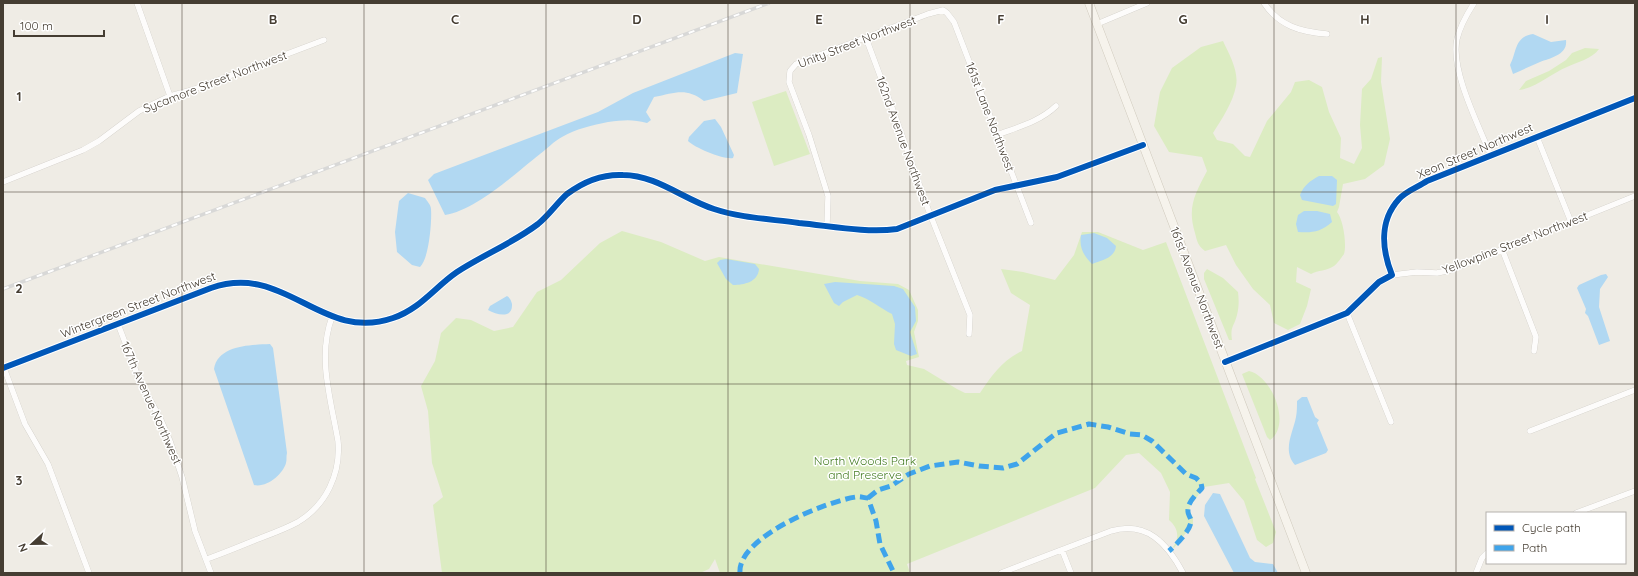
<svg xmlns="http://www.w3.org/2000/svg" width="1638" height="576" viewBox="0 0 1638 576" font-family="Quicksand,sans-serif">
<rect width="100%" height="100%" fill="#efece5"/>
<path fill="#dcecc2" d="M1223,41C1229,54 1239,71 1236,86C1233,102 1222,119 1213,133L1217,140L1233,144L1245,156L1250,157L1267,121L1291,92L1295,82L1309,80L1322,87L1329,112L1341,138L1340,158L1354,164L1362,148L1360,125L1362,89L1371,79L1378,58L1382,57L1381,82L1390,139L1384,165L1365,179L1343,184L1339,207L1337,212C1343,219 1347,244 1344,254C1342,257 1337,264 1334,266C1327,271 1318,270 1311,274L1297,267L1296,282L1311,289L1307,306L1300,324L1288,330L1274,323L1270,305L1253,289L1236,265L1226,245L1205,251C1198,246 1197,241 1195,233C1187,207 1195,194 1207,171L1202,157L1169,152L1154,126L1160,92L1172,68L1201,47Z
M1585,48L1599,49C1592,59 1577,62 1567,67C1552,73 1536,88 1519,90L1526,81L1549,71L1566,60L1572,53Z
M786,91L810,154L774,166L752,102Z
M622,231L661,242L705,261L719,257L860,281L898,284L909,290L918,310V321L914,332L919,357L906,361L907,365L924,369L957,389L965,393H980C993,374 1002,361 1022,351L1030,305L1011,293L1001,269L1023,272L1055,280L1074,255L1082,232H1098L1143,250L1166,242L1256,478L1255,479L1276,532L1273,543L1266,547L1257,540L1244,501L1229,483L1204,487L1191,505L1189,510L1193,518V524L1174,548L1173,547C1180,537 1178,528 1169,520L1170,492L1161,473L1139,453L1126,455L1095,488L907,564L910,573H720L715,559L709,569L700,573H442L433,505L443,497L432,463L428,411L421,386L435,361L441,333L456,318L471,320L494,331L513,327L537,292L561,280L600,243Z
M1207,269L1223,278L1238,292C1239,300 1239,307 1237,315C1234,327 1230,326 1232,340H1229L1204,279V273Z
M1249,371C1272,376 1292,425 1270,440L1267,437L1242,374Z"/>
<path fill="#b1d8f2" d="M1533,34L1551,42L1566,40C1568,55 1550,58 1540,62C1531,66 1522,70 1513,74L1510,65C1517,52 1514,37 1533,34Z
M735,53L743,54L737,93L704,101C686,87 675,93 654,97L646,112L651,120L647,123C632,119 624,120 608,122C593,125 575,129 562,137C554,141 547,149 540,154C516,173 476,210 445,215L428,180L434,174L598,112L633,93Z
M715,119L721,127L734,155L733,158C724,160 695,148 688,141L689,137L704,121Z
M1319,176H1332L1337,180L1336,204L1333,206L1302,200L1300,195C1304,185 1310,181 1319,176Z
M408,193L425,198C427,201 431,205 431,209C432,221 429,259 420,267L412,265L397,252L395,232L399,201Z
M1304,211H1317L1330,214L1332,222C1321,232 1312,233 1298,232L1296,224L1298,215Z
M1094,233L1107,238L1116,246C1115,258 1102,260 1092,264C1083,255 1079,247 1081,235Z
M726,259L755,264L759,269C758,282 744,285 733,285L726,279L717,263L720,260Z
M1606,274L1608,277L1600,289L1599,307L1610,341L1599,345L1588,316L1585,313L1586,309L1577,288L1579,285L1601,275Z
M835,282L894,286L903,289L915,307L916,321L910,332L917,354L911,356L896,350L894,344L895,324L892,314C880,308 870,299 857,295L843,302L839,306L834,303L824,284Z
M507,296C510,298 511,300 512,304C513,319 497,315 488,310L490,306Z
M270,344L273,348L287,453C286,456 287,460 286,463C283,474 267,488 254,485L214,369C218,345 250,345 270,344Z
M1302,397H1307L1315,417L1319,420L1317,423L1328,450L1326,453L1295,465C1282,450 1293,433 1296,417C1297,412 1297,406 1297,401Z
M1213,493L1220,494L1250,558L1255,562L1273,564L1278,573H1234L1204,516L1205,505Z"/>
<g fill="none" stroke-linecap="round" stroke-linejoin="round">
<defs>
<path id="minor" d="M137,3L170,96
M1264,3C1279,26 1301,32 1327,34
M1474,3C1467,14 1460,26 1457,39C1450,70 1479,126 1491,156
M1097,24L1147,3
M866,38L894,113L928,209L970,315L969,334
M997,135C1018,127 1039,122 1056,106
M1537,137L1571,222
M3,182L83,150L99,141L139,111L170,96L192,90L324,40
M827,226L828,196L809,135L789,82L790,71L796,64L928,14L943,10L947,13L954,22L1031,223
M1502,249L1536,337L1534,351
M1392,275L1417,272L1437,273L1451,270L1635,196
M1347,313L1391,422
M118,324L139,379L161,420L170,441L182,477L195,531L211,573
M1225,362L1347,313L1379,282L1392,275C1382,250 1379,221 1399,199C1406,191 1418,187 1427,181L1635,98
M3,368L211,288C286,262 321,343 393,318C420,309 435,287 457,272C483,255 513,243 538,224C549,215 557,203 567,194C583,182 603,174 623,175C656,175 683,199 714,209C741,218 771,219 799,223C831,226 865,233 897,229L995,190L1057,177L1143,145
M4,368L25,424L48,464L89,573
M1530,431L1635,390
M1576,513L1635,491
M1062,550L1071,573
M207,559C224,553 241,546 258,539C271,534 285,529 298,522C326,505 341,474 338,441C331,400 317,357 332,317
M1001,573L1111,531C1147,521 1167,543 1183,573
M1476,573L1482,558L1487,553"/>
<path id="secondary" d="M1089,3L1306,573"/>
</defs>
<use href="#minor" stroke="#cbc8c1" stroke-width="6"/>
<use href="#secondary" stroke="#cfc9bc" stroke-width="9"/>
<use href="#minor" stroke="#fdfcfb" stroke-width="5.5"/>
<use href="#secondary" stroke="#f6f3ec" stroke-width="8"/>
<defs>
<path id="rail" d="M3,289L769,3"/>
</defs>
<use href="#rail" stroke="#d8d8d7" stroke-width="3.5"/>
<use href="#rail" stroke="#fff" stroke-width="2" stroke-dasharray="6" stroke-linecap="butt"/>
<path stroke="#3fa4eb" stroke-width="5" stroke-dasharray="10 5" stroke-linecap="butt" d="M868,498L878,490L891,486L909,474L930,466L958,462L979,466L1003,468L1017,464L1050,438L1057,433L1089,424L1108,427L1130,434L1142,435L1152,441L1186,474L1196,478L1201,483L1202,488C1196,495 1187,502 1188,512C1188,515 1191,518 1191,521C1191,530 1176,545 1169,551
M740,573C737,537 827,501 856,497C860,496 864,498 868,498L869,501L876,521L880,544L894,573"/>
<defs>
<path id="cycleway" d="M1225,362L1347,313L1379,282L1392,275C1382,250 1379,221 1399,199C1406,191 1418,187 1427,181L1635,98
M3,368L211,288C286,262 321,343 393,318C420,309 435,287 457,272C483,255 513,243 538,224C549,215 557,203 567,194C583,182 603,174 623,175C656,175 683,199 714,209C741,218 771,219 799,223C831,226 865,233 897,229L995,190L1057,177L1143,145"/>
</defs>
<use href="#cycleway" stroke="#fff" stroke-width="8"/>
<use href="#cycleway" stroke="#0057b8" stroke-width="6"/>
</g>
<path fill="none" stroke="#453d32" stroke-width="1" stroke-opacity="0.55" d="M182,3V573M364,3V573M546,3V573M728,3V573M910,3V573M1092,3V573M1274,3V573M1456,3V573M3,192H1635M3,384H1635"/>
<g text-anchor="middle" stroke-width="3" stroke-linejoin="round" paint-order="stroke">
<g font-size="12" fill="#453d32" stroke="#fff">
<text transform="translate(857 42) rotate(-21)" y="4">Unity Street Northwest</text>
<text transform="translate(215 82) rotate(-21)" y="4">Sycamore Street Northwest</text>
<text transform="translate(990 117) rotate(69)" y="4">161st Lane Northwest</text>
<text transform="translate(903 141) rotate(70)" y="4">162nd Avenue Northwest</text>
<text transform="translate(1475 151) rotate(-23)" y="4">Xeon Street Northwest</text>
<text transform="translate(1515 243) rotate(-21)" y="4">Yellowpine Street Northwest</text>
<text transform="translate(1197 288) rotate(69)" y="4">161st Avenue Northwest</text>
<text transform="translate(138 305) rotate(-21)" y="4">Wintergreen Street Northwest</text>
<text transform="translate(151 403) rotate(66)" y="4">167th Avenue Northwest</text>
</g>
<g font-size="12" fill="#427b20" stroke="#fff">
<text x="865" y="465">North Woods Park<tspan x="865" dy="14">and Preserve</tspan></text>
</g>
</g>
<g font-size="13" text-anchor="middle" font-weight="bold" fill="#453d32" stroke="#fff" stroke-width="3" stroke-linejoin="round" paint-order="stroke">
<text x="273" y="24">B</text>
<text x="455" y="24">C</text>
<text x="637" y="24">D</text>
<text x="819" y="24">E</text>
<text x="1001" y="24">F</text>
<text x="1183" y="24">G</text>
<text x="1365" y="24">H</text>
<text x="1547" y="24">I</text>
<text x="19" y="101">1</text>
<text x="19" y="293">2</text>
<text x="19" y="485">3</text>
</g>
<rect width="1638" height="576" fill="none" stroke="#453d32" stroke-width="8"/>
<rect x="1486" y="512" width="140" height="52" fill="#ffffff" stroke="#b5b1ad"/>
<rect x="1494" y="525" width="20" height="6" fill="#0057b8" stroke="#b5b1ad"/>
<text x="1522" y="532" font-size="12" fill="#453d32">Cycle path</text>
<rect x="1494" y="545" width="20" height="6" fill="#3fa4eb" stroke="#b5b1ad"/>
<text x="1522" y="552" font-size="12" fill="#453d32">Path</text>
<g transform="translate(32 544) rotate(248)" stroke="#ffffff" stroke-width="3" paint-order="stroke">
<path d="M0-3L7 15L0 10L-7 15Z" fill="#453d32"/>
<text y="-6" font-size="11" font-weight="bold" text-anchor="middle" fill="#453d32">N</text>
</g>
<path d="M14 30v6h90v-6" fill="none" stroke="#453d32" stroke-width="2"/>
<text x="20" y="30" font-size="12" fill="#453d32" stroke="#ffffff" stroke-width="3" paint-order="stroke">100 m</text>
</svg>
